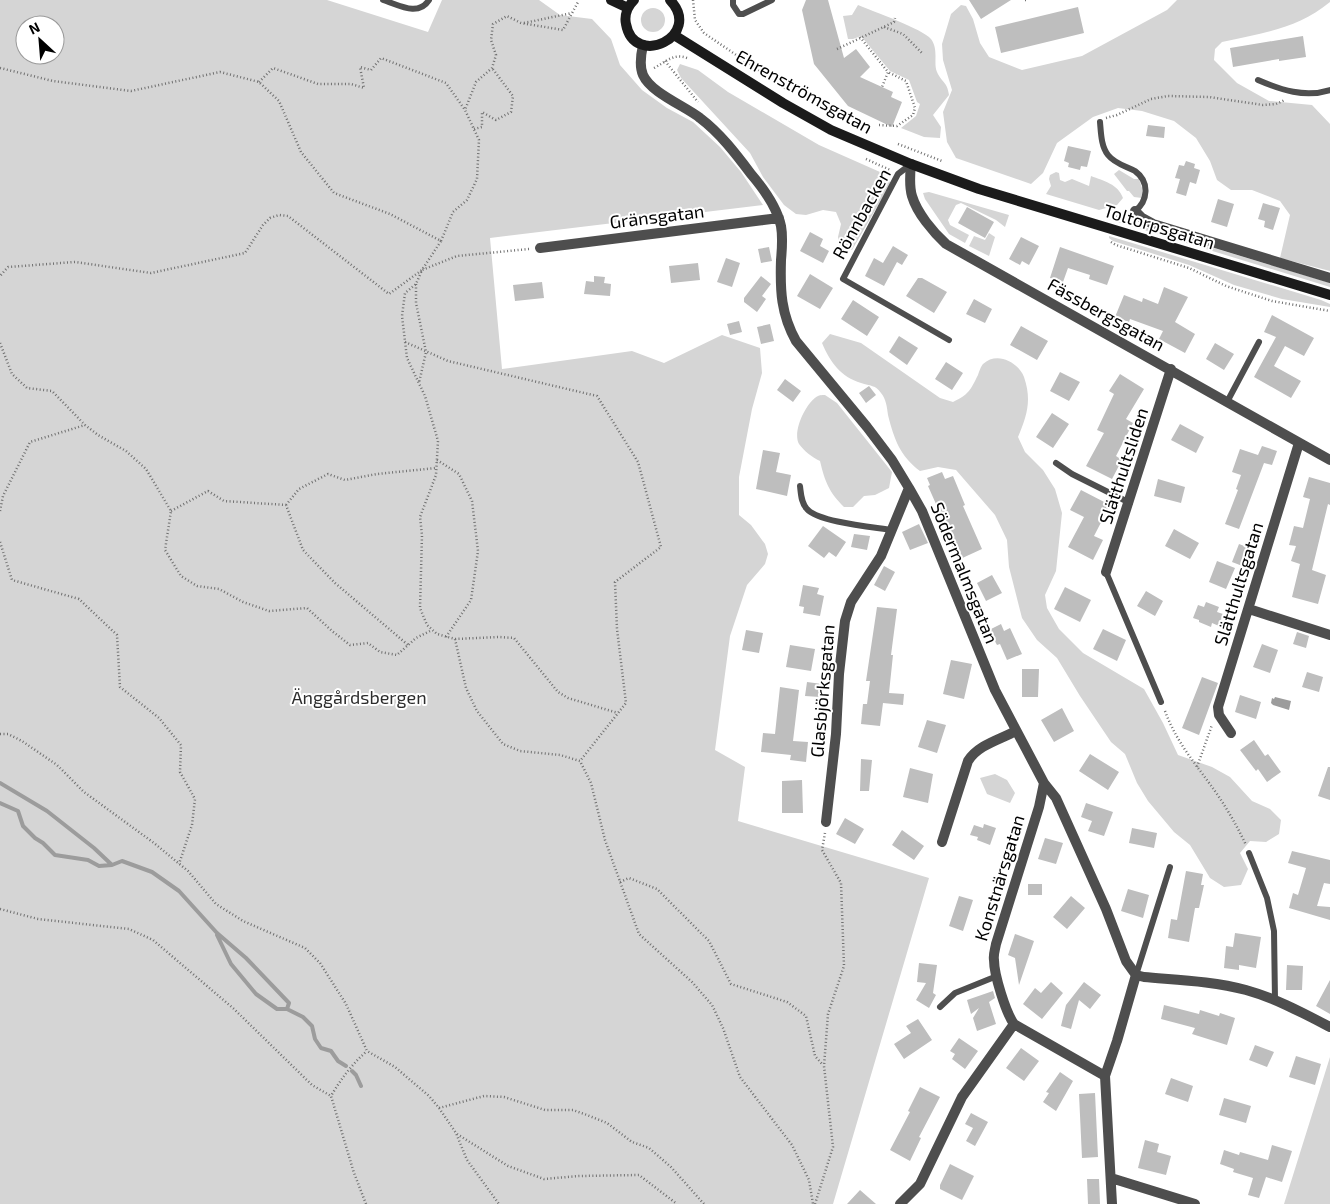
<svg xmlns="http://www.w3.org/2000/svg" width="1330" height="1204" viewBox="0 0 1330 1204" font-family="'Exo 2',sans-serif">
<rect width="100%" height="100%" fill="#fff"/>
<path fill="#d5d5d5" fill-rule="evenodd" d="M0,0H327L428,32L442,0H539L560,15L592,19L611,39L620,65L642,90L667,108L693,122L720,147L741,172L763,205L490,238L502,369L632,351L664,363L722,335L760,348L762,373L752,409L739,477V515L751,525L765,544L768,554L765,564L747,585L730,636L715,750L745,767L738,821L929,878L833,1204H0ZM25,25H55V55H25Z
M1177,0H1330V2C1297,29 1263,33 1222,42L1215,49L1214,60L1237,83L1269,101L1312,105L1330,124V271L1280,258L1290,215L1280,201L1252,190H1231L1217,180L1210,161L1196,138L1174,121L1142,111L1118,108L1093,117L1057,143L1043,173L1031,184L956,158L947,142L943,112L952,90L943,60L942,44L951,14L961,5L966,6L973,19L980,43L989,57L1022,70L1082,56L1167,10Z
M858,5C872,11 923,29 931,39C939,50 933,63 937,72C942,83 947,81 949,95L933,115L941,127L940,138L924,137L901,128L916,116L920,104L917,102L909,80L890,71L861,36L853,39H848L843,16L852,15Z
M641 20a12 12 0 1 1 24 0a12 12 0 1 1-24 0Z
M680,64L698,70L728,92L819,145L880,172L891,183L852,250L840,247L838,237L841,224L836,212L823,210L806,215L796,214L784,205L763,177L750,153L681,78L677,70Z
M1119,170L1134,179H1139L1142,188V198L1134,197L1129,191H1127L1114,174Z
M1056,172L1059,173L1060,180L1065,182L1072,179L1089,186L1091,176C1104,181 1118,184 1123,198L1117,205L1099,210L1046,194L1051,186L1049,179L1050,175Z
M929,192L1009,215L1005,227L996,220L961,203L956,205L948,220L950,225L969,235L965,243L949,234L925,199L923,193Z
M1108,219L1144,227L1317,279L1330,283V287Z
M989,233L995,237L989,256L969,246L974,236L985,240Z
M1109,236L1321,300L1330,304V307L1282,299L1234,285L1189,265L1113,241L1109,238Z
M830,334L861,343L940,398L953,402C969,394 970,391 978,375C979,372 981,366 983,364C997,351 1018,362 1024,377C1032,400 1027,416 1018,437L1025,452L1043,470L1055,489L1062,513L1056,571L1045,595L1047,608L1059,629L1083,653L1144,689L1163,723L1178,755L1212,767L1230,777L1252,801L1270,809L1281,820L1279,834L1266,842L1250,841L1240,853L1248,869L1241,885L1224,887L1210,878L1190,845L1174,832L1148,801L1137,783L1125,754L1111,742L1080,696L1057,658L1037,640L1022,618L1009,567L1007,540L995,515L956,470L938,467L920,471C900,456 894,439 888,415C887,407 886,399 881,393C876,385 870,386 861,383C841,377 830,362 822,343Z
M825,395L837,403L892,472L889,488L875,495L864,496L853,507H844C829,492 825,482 820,461C812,457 804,451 799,444C792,432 806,402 818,396C819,395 823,395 825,395Z
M995,774L1007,780L1015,793L1010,803L987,794L980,778Z
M1330,1057V1204H1284Z"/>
<path fill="#9c9c9c" d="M1275,697L1291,701L1289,710L1273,705L1271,703L1272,698L1274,699Z"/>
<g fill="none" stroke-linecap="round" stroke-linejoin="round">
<path stroke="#9c9c9c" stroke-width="4" d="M0,783L47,811L94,848L112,865
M0,803L18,811L23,826L35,838L43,843L55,855L88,860L99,866L112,865L122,861L152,872L179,891L217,933L246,958L289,1003L287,1009
M217,935L231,964L256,994L277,1009H287L303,1017L312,1026L315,1039L321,1048L331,1051L338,1061L346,1066
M352,1071L356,1075L361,1086"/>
</g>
<path fill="#bebebe" d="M806,0H828L844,58L856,49L870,67L860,77L893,92L891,97L902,102L892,127L848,106L814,64L802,10Z
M969,0H1011L981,19Z
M1078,7L1084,33L1001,53L995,27Z
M1303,36L1306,57L1279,61V59L1233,67L1230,48Z
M1148,125L1165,127L1164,138L1146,136Z
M1068,146L1091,151L1087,167L1081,166L1080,170L1068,167L1069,163L1064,161Z
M1186,161L1195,164L1194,168L1200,170L1196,184L1190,182L1186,196L1176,193L1180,179L1175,178L1179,165L1184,166Z
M1218,199L1234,204L1227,227L1211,222Z
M1263,203L1280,208L1273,230L1264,227L1265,221L1258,219Z
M967,207L994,222L985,238L958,223Z
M810,232L823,239L820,246L829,251L823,263L800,251Z
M1021,237L1039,246L1029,265L1022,261L1020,265L1009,259Z
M893,246L908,255L902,265L897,262L884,286L865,276L874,258L883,263Z
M769,247L772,261L761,263L758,249Z
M1060,247L1114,266L1107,285L1089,279L1090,275L1068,268L1063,282L1050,278Z
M726,258L740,263L732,287L717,282Z
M698,263L700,280L671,283L669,266Z
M810,274L833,288L820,309L797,296Z
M594,276L605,277L604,283L611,284L610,296L584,294L586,281L594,282Z
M761,276L771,284L762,296L766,299L757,312L744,302V298Z
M918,278H922L947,292L934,313L906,296Z
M542,282L544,298L515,301L513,285Z
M1164,287L1188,297L1175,322L1195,334L1185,353L1159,339L1163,331L1130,319L1129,322L1115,317L1124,295L1142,302L1143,298L1158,304Z
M974,299L992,309L985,323L966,314Z
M853,300L879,317L867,336L841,319Z
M1272,315L1314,338L1304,356L1285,346L1274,366L1301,381L1291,398L1254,377L1276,337L1264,332Z
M739,321L742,332L730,335L727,324Z
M770,324L774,341L761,344L757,327Z
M1021,326L1048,341L1037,360L1010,345Z
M899,336L918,348L907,365L889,352Z
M1215,343L1234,354L1224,370L1206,359Z
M946,362L963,373L952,390L935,379Z
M1060,372L1080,382L1069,401L1050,391Z
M1120,374L1144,389L1126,419L1133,423L1116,456L1122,460L1112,479L1086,466L1104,433L1097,430L1114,394L1109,391Z
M785,379L801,391L793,402L777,390Z
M869,386L876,395L866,403L859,393Z
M1052,413L1069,424L1053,448L1036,437Z
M1180,424L1204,437L1196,453L1171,440Z
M1262,446L1277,451L1272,465L1264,463L1239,529L1225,524L1238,490L1236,489L1241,475L1232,472L1240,449L1258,455Z
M763,450L780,453L776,472L791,475L787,496L756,489Z
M942,472L945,479L953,476L965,505L963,506L982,549L958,560L946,532L948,531L928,486L930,485L927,478Z
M1309,477L1330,483V505L1328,504L1312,570L1326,575L1318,604L1292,597L1300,564L1291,561L1296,546L1289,545L1294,526L1303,528L1310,499L1303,497Z
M1158,479L1185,487L1181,503L1154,496Z
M1081,490L1110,505L1094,536L1103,540L1093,560L1068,547L1084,517L1070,510Z
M919,524L928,543L910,550L902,532Z
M823,526L846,542L836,557L829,552L824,558L808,546Z
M1174,529L1199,543L1190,559L1165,546Z
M854,534L870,536L867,550L851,547Z
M1239,544L1252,549L1245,567L1232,562Z
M1217,561L1235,568L1226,589L1209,582Z
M884,566L895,572L885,591L874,585Z
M992,575L1002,593L986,601L977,583Z
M803,585L819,588L817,594L824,596L820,616L803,613L804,607L799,606Z
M1065,587L1091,600L1080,622L1054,609Z
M1146,591L1163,601L1155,616L1137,606Z
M1206,602L1219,607L1217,612L1223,614L1219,626L1212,623L1211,627L1199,622V620L1193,618L1198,605L1204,607Z
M877,607L897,609L891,655H893L889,693L904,694L903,705L883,703L880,726L861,724L863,704H867L870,681H866Z
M1001,624L1004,631L1010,628L1022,654L1007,660L1000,644L997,645L989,630Z
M1103,629L1126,640L1117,661L1093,649Z
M746,630L763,633L759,653L742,650Z
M1297,632L1309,636L1306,648L1293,644Z
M1262,644L1278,650L1270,673L1253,667Z
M790,645L815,649L811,671L786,667Z
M951,660L972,664L964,699L943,694Z
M1022,669H1039L1038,697H1022Z
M1307,672L1323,677L1319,692L1302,687Z
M1202,677L1218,683L1199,735L1182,728Z
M807,682L822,684L820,697L805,696Z
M780,687L799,690L793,741L808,742L806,762L790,760L791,755L761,752L763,733L775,734Z
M1240,695L1261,702L1256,719L1235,712Z
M1062,708L1074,731L1054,742L1041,720Z
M927,720L946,725L937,753L918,747Z
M1254,740L1265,756L1268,754L1281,772L1267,782L1258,769L1256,771L1240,750Z
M1090,754L1119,772L1108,790L1079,771Z
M861,759L872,760L869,791H860Z
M1328,767H1330V800L1318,796Z
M910,768L933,774L928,803L903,797Z
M802,780L803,813H782V781Z
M1086,803L1113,812L1104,836L1088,831L1092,821L1081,817Z
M845,818L864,829L855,844L836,834Z
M984,824L996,828L990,845L977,840L978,837L970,835L974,825L983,828Z
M1132,828L1157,833L1154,848L1129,843Z
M902,830L924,846L914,860L892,845Z
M1045,838L1063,843L1056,864L1038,859Z
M1292,851L1330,860V884L1324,883L1317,906L1330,907V920L1289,908L1293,893L1298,895L1306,868L1288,863Z
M1186,871L1203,874L1201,885H1204L1199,908H1195L1189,942L1168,938L1171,919L1177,920Z
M1028,884H1042V895H1028Z
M1128,889L1149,895L1143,918L1121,911Z
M959,896L973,900L963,931L949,926Z
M1071,896L1085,908L1067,929L1053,917Z
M1235,933L1261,937L1256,968L1239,965V970L1224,968L1226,946L1233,947Z
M1015,934L1034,941L1019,985L1015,958L1008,955Z
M919,963L937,965L933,993L936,995L929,1008L916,1000L926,983L917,982Z
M1287,965L1303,966L1302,990H1286Z
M1330,980V1014L1316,1006Z
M1051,982L1063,993L1042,1019L1023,1004L1035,988L1041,993Z
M1084,982L1101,995L1090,1009L1079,1000L1071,1029L1061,1026L1066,1005Z
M993,991L995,998L989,1002L996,1024L977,1031L973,1018L979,1008L971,1014L967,1000Z
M1164,1005L1199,1014L1200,1010L1219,1016L1220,1013L1235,1018L1227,1045L1192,1034L1195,1028L1161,1019Z
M918,1019L932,1040L904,1059L894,1044L911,1033L906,1026Z
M959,1038L978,1051L965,1069L952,1059L955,1054L950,1051Z
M1255,1045L1274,1052L1267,1067L1249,1060Z
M1021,1048L1039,1061L1024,1081L1006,1068Z
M1296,1056L1321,1064L1315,1085L1289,1077Z
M1060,1072L1073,1081L1056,1111L1043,1102L1049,1093L1046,1092Z
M1171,1078L1193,1086L1188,1102L1165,1094Z
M920,1087L940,1097L919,1137L921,1138L910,1161L890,1150L910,1112L908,1111Z
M1095,1093L1098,1157L1082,1158L1079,1094Z
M1224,1098L1251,1106L1246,1123L1219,1115Z
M971,1113L988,1122L975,1146L966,1141L973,1128L965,1124Z
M1145,1140L1159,1144L1157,1152L1171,1156L1166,1175L1138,1168Z
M1272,1145L1292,1151L1282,1182L1266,1177L1259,1198L1248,1195L1253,1178L1233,1172L1234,1169L1220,1164L1224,1150L1239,1155L1240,1152L1268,1160Z
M950,1164L974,1176L962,1200L940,1189V1185Z
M1087,1179H1099L1100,1204H1088Z
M860,1190L876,1204H847Z"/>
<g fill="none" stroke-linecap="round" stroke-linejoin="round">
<path stroke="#707070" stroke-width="2.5" stroke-dasharray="1 2.5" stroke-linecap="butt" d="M693,0L695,20L704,33L786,89
M1025,0H1026
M524,23L572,13
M884,27L903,34L923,54
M860,37L888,72L882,87
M837,49L894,22L895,18
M665,61L698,102
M0,68L53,81L131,91L220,72L259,82L279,101L301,152L334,193L390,214L441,241L422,270L389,294L288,216L279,215L270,218L263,225L245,253L151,273L75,262L8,267L0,276
M654,68C666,62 673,53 687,58
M259,82L273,68L318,84H351L364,88L360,67L371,70L381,58L446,83L465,110
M1106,118L1117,115L1151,99L1168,96L1209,97L1263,105L1276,104L1285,100
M879,125L897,126L913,115L915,108L906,81L888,72
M474,129L482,127V112L496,120L511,112L513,96L492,68
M898,144L942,161
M866,159L890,170
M1113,216L1125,218
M441,241L453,212L467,200L477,179L479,140L465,110L476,82L492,68L496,55L491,40L493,24L507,16L521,23L563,30L578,2
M1111,242L1116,245L1189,268L1226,286L1272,301L1330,311
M529,249L457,256L422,270L416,284L405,293L402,316L407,358L425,396L438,441L436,475L420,517L422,535L420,608L427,625L437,634L455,639L466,688L477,711L503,744L520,751L560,755L580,761L591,783L605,840L639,934L692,982L712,1005L723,1028L740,1077L792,1145L809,1180L813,1204
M416,284V303L426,352L419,383
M405,342L448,361L597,396L638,462L661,547L615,582L617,629L626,703L580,761
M0,343L12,374L27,388L52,391L85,425L98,435L126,451L146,469L171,511L165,550L181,576L197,586L219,589L243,602L269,611L307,608L332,631L350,645L368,643L380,652L397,655L416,638L432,630
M437,460L459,474L472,501L478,551L471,600L446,637
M286,505L299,489L328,474L345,480L377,474L436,468
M0,511L3,496L30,442L85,425
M171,511L208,491L224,501L286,505L303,550L335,583L408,645
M0,542L12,580L79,599L117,635L120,687L159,718L181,745L180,772L195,799L192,825L179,864
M455,639L499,637L514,638L558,692L568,698L618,713
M1165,711C1178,746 1198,766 1219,797C1229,812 1238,828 1246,845
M0,734H8L22,741L57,765L84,792L154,843L188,871L216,904L243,921L305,948L320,963L346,1004L367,1051L395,1067L429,1096L439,1108L456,1133L467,1160L499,1204
M1197,767L1212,725
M620,882L629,878L657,889L709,941L731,984L787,1002L806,1016L815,1056L823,1065
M0,909L38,919L129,929L153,940L234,1009L312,1085L331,1096
M439,1108L484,1096L504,1097L545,1110H573L587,1115L607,1123L632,1142L649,1148L671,1167L704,1204
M457,1134L508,1166L544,1179L579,1176L639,1175L677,1204
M366,1204L354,1173L331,1096C341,1079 352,1064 367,1051
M815,1204L833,1147L824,1066L828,1014L844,966L841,883L822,850L825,833"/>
<path stroke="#4e4e4e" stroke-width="6" d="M383,0C399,5 418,17 429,0
M733,0V5L739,14H743L772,0
M1258,80C1281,90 1305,98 1330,90
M1100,122C1101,133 1101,146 1108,155C1115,164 1126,166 1135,171C1150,182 1148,201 1135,211
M911,164L898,174L843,279L949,340
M1227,402L1259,342
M1056,463L1072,474L1130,503
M800,486C801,494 801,503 807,509C818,522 872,527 891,530
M1106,572L1161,702
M1249,853L1267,898L1274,931L1275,1000
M1136,975L1170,867
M940,1007L955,993L997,976"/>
<path stroke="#4e4e4e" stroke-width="10" d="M643,45C641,54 639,66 643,75C651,93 685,106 700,118C720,133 736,154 751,174C763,188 777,208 781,226C783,237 782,249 781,260C780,291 781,314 796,341L867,427L892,460L909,488L922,511L995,690L1044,783L1056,798L1106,909L1126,961L1136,975L1144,977C1178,980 1213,981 1246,990C1275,998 1303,1013 1330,1027
M911,164C910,174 909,186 912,196C917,213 933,232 946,244L1330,460
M1135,211L1142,218L1153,224L1330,278
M540,248L779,218
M1106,572L1171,369
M1249,609L1330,635
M1231,733L1219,715L1218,707L1299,443
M1044,783L1039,807L996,944C995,950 993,955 994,960C994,975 1006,1013 1014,1024L1105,1076
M826,822L836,734L839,674L845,621L851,602L881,556L909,488
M942,842L968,761C978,745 999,740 1016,731
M1111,1178L1195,1204
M900,1204L920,1184L962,1097L1014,1024
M1112,1204L1105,1076L1117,1041L1136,975"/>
<path stroke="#1b1b1b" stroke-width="10" d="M611,0L628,8
M634,0C628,6 624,15 626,24C634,69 704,36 670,0
M674,35L783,103L831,130L911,164L979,189L1330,295"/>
</g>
<g text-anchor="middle" stroke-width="4" stroke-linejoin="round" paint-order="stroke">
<g font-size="18" fill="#000" stroke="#fff">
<text transform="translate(804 92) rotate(29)" y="6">Ehrenströmsgatan</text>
<text transform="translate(862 214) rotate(-61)" y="6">Rönnbacken</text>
<text transform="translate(657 217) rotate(-7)" y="6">Gränsgatan</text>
<text transform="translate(1159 227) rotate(17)" y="6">Toltorpsgatan</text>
<text transform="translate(1106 315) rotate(29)" y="6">Fässbergsgatan</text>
<text transform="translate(1124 466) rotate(-72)" y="6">Slätthultsliden</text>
<text transform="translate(964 573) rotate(68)" y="6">Södermalmsgatan</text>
<text transform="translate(1239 584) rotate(-73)" y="6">Slätthultsgatan</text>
<text transform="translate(823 691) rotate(-85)" y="6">Glasbjörksgatan</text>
<text transform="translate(1000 878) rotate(-73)" y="6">Konstnärsgatan</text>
</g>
<g font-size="18" fill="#2c2c2c" stroke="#fff">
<text x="359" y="704">Änggårdsbergen</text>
</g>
</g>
<g transform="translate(40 40) rotate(334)"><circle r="24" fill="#ffffff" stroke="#999999"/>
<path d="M0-4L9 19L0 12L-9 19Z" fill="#000000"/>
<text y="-8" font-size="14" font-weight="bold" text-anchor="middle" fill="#000000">N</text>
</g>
</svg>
